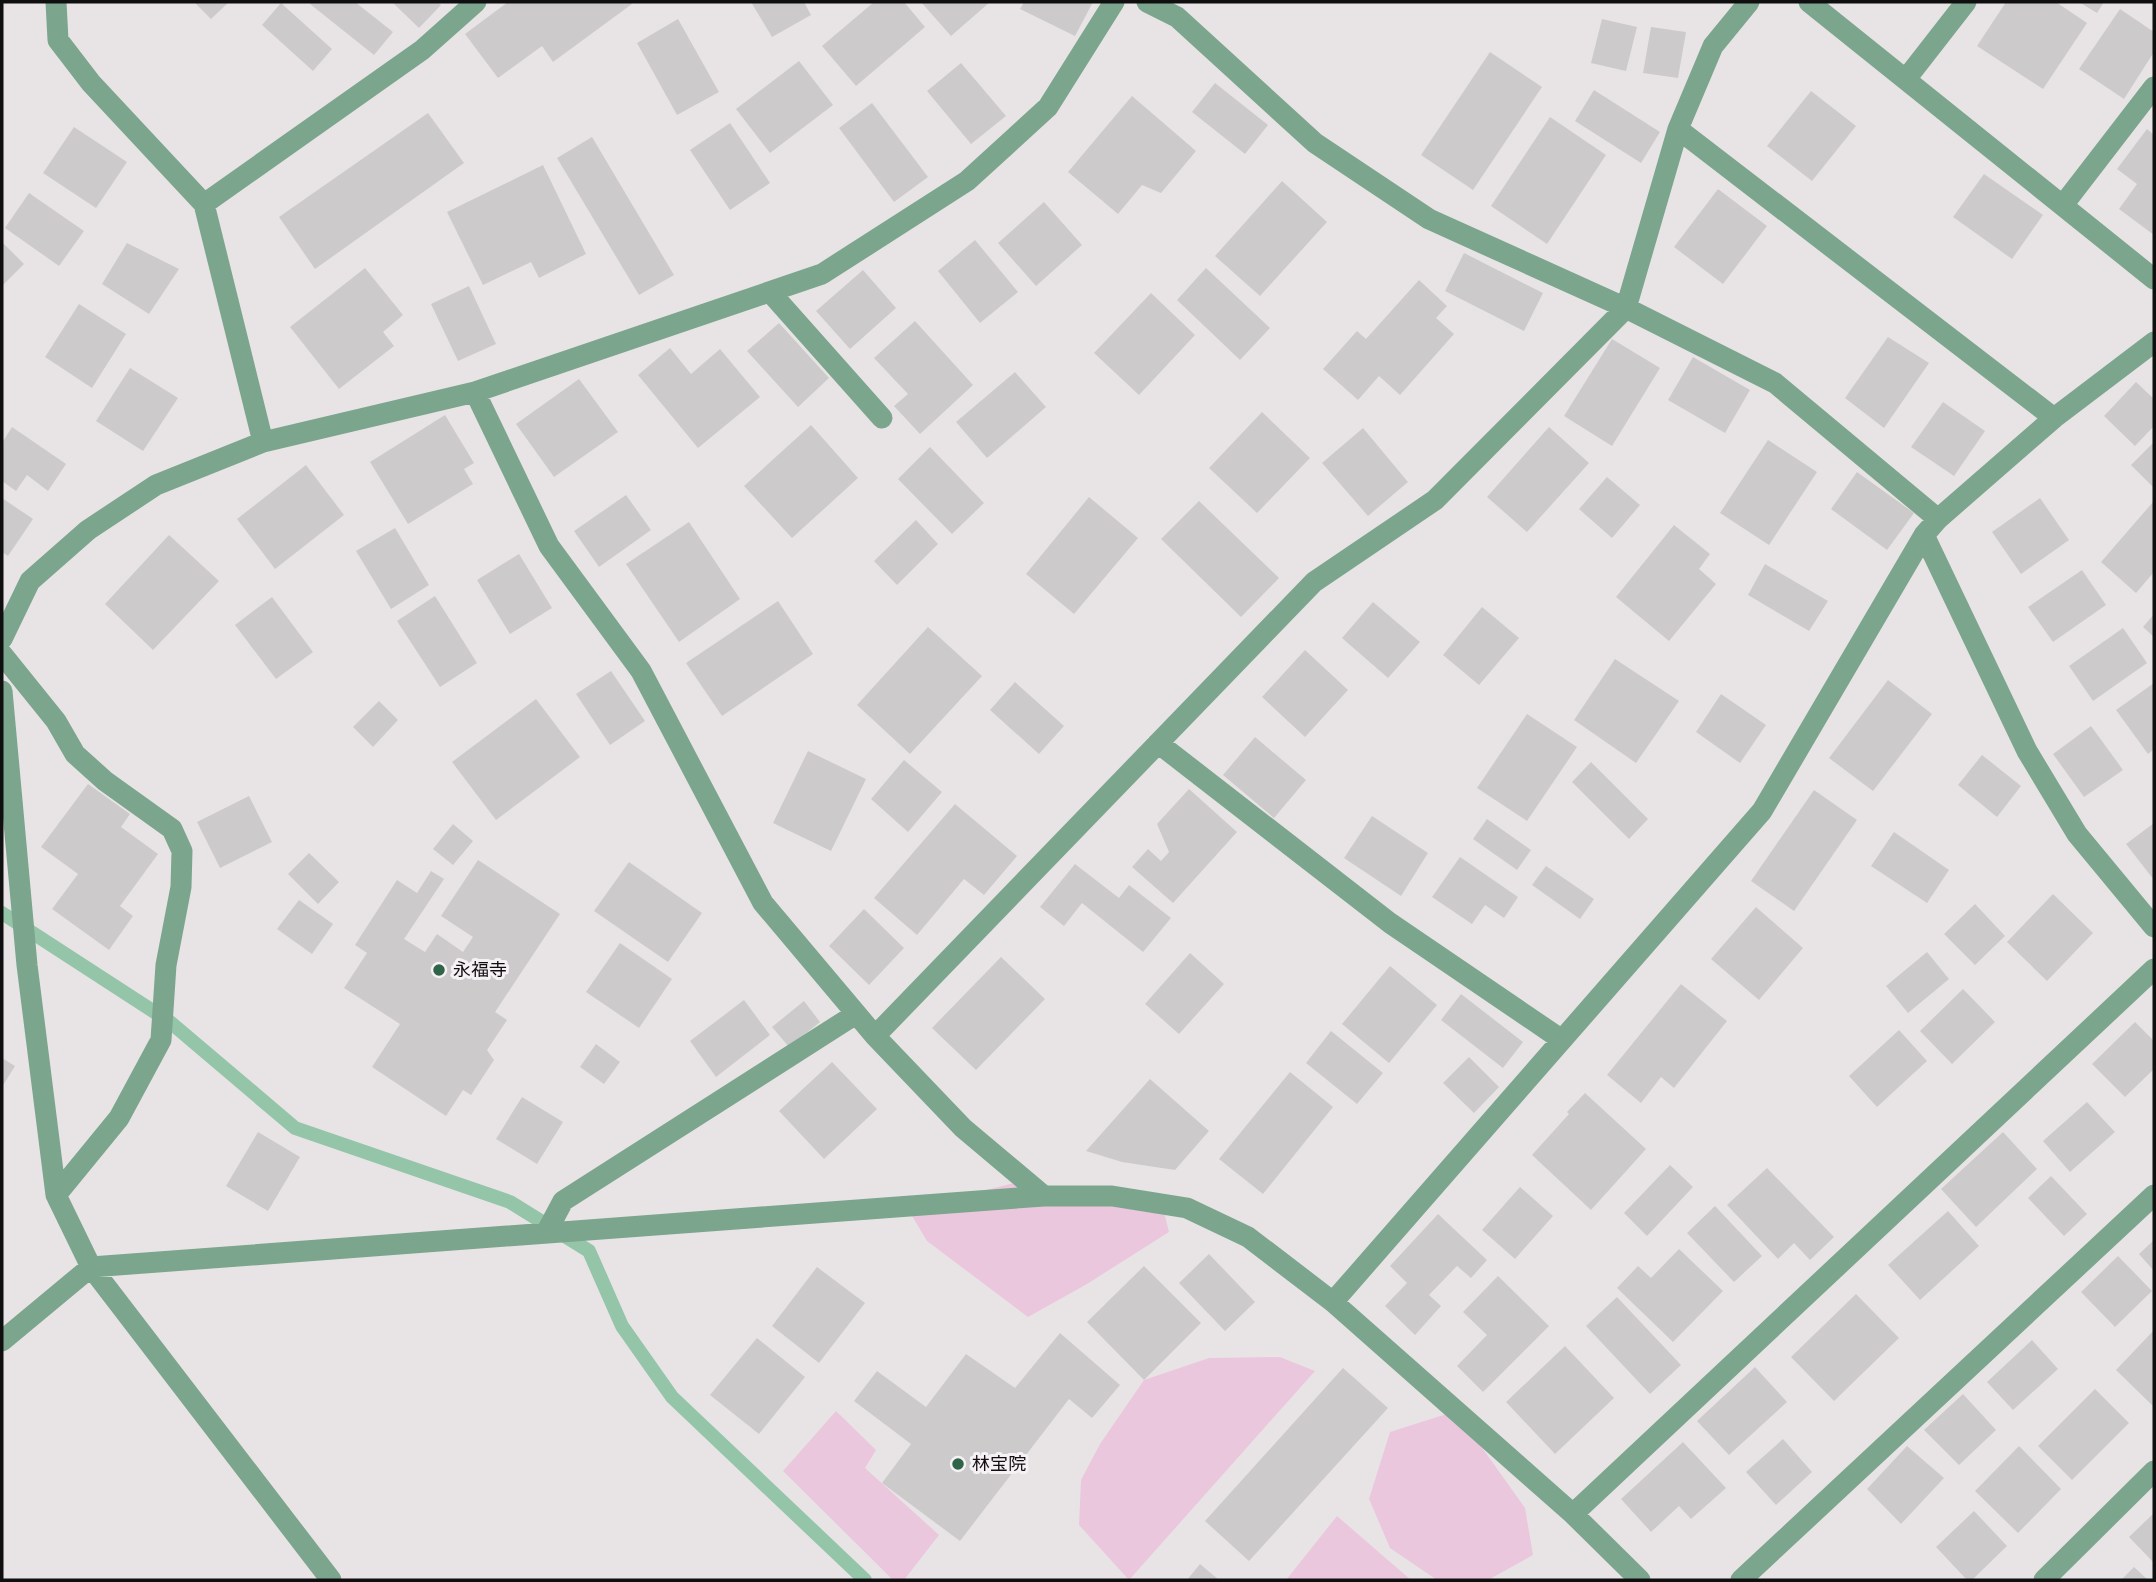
<svg xmlns="http://www.w3.org/2000/svg" width="2156" height="1582" viewBox="0 0 2156 1582" font-family="'Varela Round','Noto Sans JP',sans-serif">
<rect width="100%" height="100%" fill="#e8e4e6"/>
<path fill="#ebc7dd" d="M1026,1180L1062,1196L1162,1204L1169,1232L1087,1284L1028,1317L927,1241L906,1206L935,1203Z
M1280,1357L1315,1371L1129,1580L1079,1525L1081,1480L1100,1444L1144,1380L1209,1358Z
M836,1411L876,1450L865,1468L939,1535L904,1580H893L783,1471Z
M1456,1411L1525,1508L1533,1555L1488,1580H1437L1390,1548L1369,1499L1390,1432Z
M1337,1516L1411,1580H1286Z"/>
<g fill="none" stroke-linecap="round" stroke-linejoin="round">
<path stroke="#94c5a8" stroke-width="14" d="M2,913L170,1022L295,1128L510,1202L589,1251L622,1326L672,1397L865,1580"/>
</g>
<path fill="#cdcacc" d="M194,2H229L211,19Z
M312,2H355L393,32L374,55L310,4Z
M392,2H437L441,5L419,28Z
M508,2H630L632,4L553,62L542,46L498,78L465,34Z
M751,2H804L811,15L772,37Z
M874,2H904L925,27L856,86L822,46Z
M921,2H990L951,36Z
M1024,2H1093L1075,36L1020,9Z
M2006,2H2056L2087,23L2043,89L1977,46Z
M2079,2H2104L2097,13Z
M281,3L332,49L313,71L262,25Z
M2120,9L2154,32V52L2124,99L2079,69Z
M678,19L719,92L677,115L637,43Z
M1602,19L1637,27L1626,71L1591,63Z
M1651,27L1686,32L1678,78L1643,73Z
M1490,52L1542,87L1473,190L1421,155Z
M799,61L833,105L770,153L736,109Z
M961,63L1006,116L971,144L927,91Z
M1215,83L1268,125L1245,154L1192,112Z
M1594,90L1660,132L1641,163L1575,121Z
M1811,91L1856,126L1812,181L1767,146Z
M1132,96L1196,151L1161,193L1142,185L1118,214L1068,172Z
M872,103L928,177L894,202L839,128Z
M428,113L464,163L315,269L279,217Z
M1550,117L1606,155L1547,244L1491,206Z
M730,123L770,183L730,210L690,150Z
M74,127L127,162L96,208L43,173Z
M2147,129L2154,135V235L2119,209L2137,184L2117,169Z
M592,137L674,275L639,295L557,158Z
M543,165L586,254L539,278L531,262L483,285L447,212Z
M1984,174L2043,215L2012,259L1953,217Z
M1282,181L1327,222L1260,296L1215,256Z
M1718,189L1767,226L1723,284L1674,247Z
M29,193L84,231L59,266L5,228Z
M1044,202L1082,245L1036,286L998,243Z
M975,240L1018,292L980,323L938,271Z
M2,242L24,264L2,286Z
M127,243L179,269L149,314L102,284Z
M1464,253L1543,293L1524,331L1445,291Z
M365,268L403,315L383,332L394,346L339,389L290,327Z
M1206,268L1270,328L1240,360L1177,300Z
M863,270L896,308L850,349L816,311Z
M1419,280L1447,306L1436,318L1454,334L1400,395L1379,376L1358,400L1323,369L1357,331L1366,339Z
M469,286L496,344L458,361L431,304Z
M1151,293L1195,335L1139,395L1094,353Z
M79,304L126,334L92,388L45,357Z
M915,321L973,385L920,434L894,406L908,394L874,358Z
M779,323L829,378L798,407L747,351Z
M1888,337L1929,363L1884,428L1845,398Z
M1612,339L1660,368L1612,446L1564,416Z
M670,348L691,374L720,349L760,397L698,448L638,375Z
M1693,357L1750,390L1725,433L1668,400Z
M130,368L178,398L143,451L96,421Z
M1015,372L1046,407L987,458L956,422Z
M579,379L618,432L554,477L516,424Z
M2136,382L2154,399V426L2135,446L2104,416Z
M1943,402L1985,431L1954,476L1911,447Z
M1262,412L1310,458L1257,513L1209,468Z
M445,415L474,463L464,469L473,484L408,524L370,462Z
M811,425L858,478L792,538L744,486Z
M12,427L66,464L48,491L27,475L16,491L2,481V443Z
M1549,427L1589,463L1527,532L1487,497Z
M1363,428L1408,482L1368,516L1322,463Z
M1768,440L1817,472L1769,545L1720,513Z
M2154,442V488L2131,465Z
M930,447L984,503L952,534L898,479Z
M306,465L344,515L275,569L237,519Z
M1857,472L1914,513L1887,550L1831,509Z
M1607,477L1640,505L1612,538L1579,509Z
M626,495L651,530L599,567L574,531Z
M1089,497L1138,538L1074,614L1026,574Z
M2,498L33,519L8,556L2,552Z
M2040,498L2069,540L2021,574L1992,532Z
M1199,501L1279,578L1241,617L1161,539Z
M2153,502L2154,572L2136,593L2101,562Z
M916,520L938,544L897,585L874,561Z
M689,522L740,599L679,642L626,564Z
M1674,525L1710,554L1699,569L1716,584L1669,641L1616,597Z
M395,528L429,585L391,609L356,551Z
M169,535L219,581L153,650L105,604Z
M519,554L552,608L510,634L477,580Z
M1765,564L1828,601L1809,631L1748,595Z
M2082,570L2106,605L2053,642L2028,607Z
M435,596L477,663L440,687L397,621Z
M272,597L313,652L276,679L235,625Z
M778,601L813,654L722,716L686,663Z
M1373,602L1420,642L1388,678L1342,638Z
M1482,607L1519,638L1479,685L1443,655Z
M2154,614V637L2143,627Z
M928,627L982,676L910,754L857,705Z
M2123,628L2147,663L2093,701L2069,666Z
M1305,650L1348,690L1305,737L1262,697Z
M1615,659L1679,701L1636,763L1574,720Z
M611,671L645,721L610,745L576,694Z
M1888,680L1932,714L1873,791L1829,758Z
M1015,682L1064,726L1039,754L990,710Z
M2154,683V749L2148,754L2116,710Z
M1721,694L1766,725L1740,763L1696,732Z
M536,699L580,757L496,820L452,762Z
M379,701L398,720L373,747L353,727Z
M1527,714L1577,747L1527,821L1477,788Z
M2091,726L2123,770L2084,797L2053,754Z
M1255,737L1306,780L1274,818L1223,775Z
M808,751L866,779L831,851L773,823Z
M1982,755L2021,786L1997,817L1958,785Z
M904,760L942,792L908,832L871,799Z
M1591,762L1648,819L1629,839L1572,782Z
M88,784L130,814L121,827L158,854L120,906L133,916L109,950L52,909L78,874L41,847Z
M1189,789L1237,832L1173,903L1132,867L1148,849L1161,861L1169,852L1157,824Z
M1814,790L1857,820L1794,911L1751,881Z
M249,796L272,842L220,868L197,822Z
M955,804L1017,856L984,895L964,879L917,935L874,898Z
M1372,816L1428,853L1401,896L1344,858Z
M1487,819L1531,850L1517,870L1473,839Z
M2154,823V880L2126,844Z
M453,824L473,841L453,865L433,849Z
M1894,832L1949,870L1927,903L1871,866Z
M309,853L339,882L318,904L288,874Z
M1460,857L1518,897L1504,918L1485,905L1472,924L1432,897Z
M478,860L560,914L495,1012L507,1020L487,1050L494,1060L471,1095L463,1090L446,1116L372,1067L400,1024L344,988L367,953L355,945L397,880L417,893L431,871L444,879L404,939L425,952L437,934L463,952L473,937L441,916Z
M629,862L702,913L668,962L594,911Z
M1075,864L1119,898L1129,885L1171,918L1143,952L1082,903L1064,926L1040,907Z
M1546,866L1594,899L1580,919L1532,885Z
M2053,894L2093,933L2047,981L2007,942Z
M299,900L333,924L312,954L277,929Z
M1975,904L2005,936L1975,965L1944,934Z
M1756,907L1803,948L1759,1000L1711,959Z
M864,909L904,948L869,985L829,946Z
M620,943L672,979L639,1028L586,992Z
M1927,952L1949,979L1908,1013L1886,986Z
M1190,953L1224,984L1179,1034L1145,1004Z
M1001,957L1045,999L976,1070L932,1028Z
M1390,966L1437,1005L1389,1063L1342,1024Z
M1681,984L1727,1021L1674,1088L1661,1077L1641,1103L1607,1075Z
M1963,989L1995,1022L1952,1064L1920,1031Z
M1461,994L1523,1042L1503,1068L1441,1020Z
M744,1000L770,1035L716,1077L690,1041Z
M804,1001L820,1022L789,1047L772,1027Z
M2135,1022L2154,1041V1069L2125,1097L2092,1064Z
M1899,1030L1927,1061L1877,1107L1849,1076Z
M1331,1031L1383,1073L1357,1104L1306,1063Z
M596,1044L620,1062L604,1084L580,1067Z
M1469,1057L1499,1087L1474,1113L1443,1083Z
M2,1058L15,1066L2,1087Z
M832,1062L877,1109L824,1159L779,1111Z
M1290,1072L1333,1107L1263,1194L1219,1159Z
M1150,1079L1209,1131L1175,1170L1122,1162L1086,1151Z
M1585,1093L1646,1149L1591,1210L1532,1155L1569,1114L1567,1112Z
M522,1097L563,1122L537,1164L496,1139Z
M2087,1102L2115,1132L2070,1172L2043,1141Z
M258,1132L300,1157L268,1211L226,1186Z
M2003,1132L2037,1169L1976,1227L1941,1189Z
M1670,1165L1693,1187L1647,1236L1624,1213Z
M1767,1168L1834,1237L1810,1260L1794,1243L1778,1259L1727,1205Z
M2051,1176L2087,1214L2064,1236L2028,1198Z
M1520,1187L1553,1216L1515,1259L1482,1230Z
M1715,1206L1762,1256L1734,1282L1687,1233Z
M1948,1211L1979,1246L1920,1300L1888,1265Z
M1438,1214L1487,1260L1471,1278L1457,1266L1429,1295L1441,1306L1415,1335L1385,1306L1407,1283L1390,1266Z
M2154,1240V1271L2139,1254Z
M1679,1249L1723,1291L1673,1342L1617,1288L1638,1266L1651,1278Z
M1209,1254L1255,1302L1225,1331L1179,1283Z
M2118,1256L2152,1291L2115,1327L2081,1292Z
M1144,1266L1201,1323L1144,1380L1087,1322Z
M817,1267L865,1303L819,1363L772,1326Z
M1498,1276L1549,1326L1483,1392L1457,1366L1487,1335L1463,1312Z
M1856,1294L1899,1338L1834,1401L1791,1357Z
M1617,1297L1681,1365L1650,1394L1586,1326Z
M2154,1330V1407L2116,1370Z
M1060,1333L1120,1385L1092,1418L1069,1399L960,1541L882,1483L911,1444L854,1401L877,1371L926,1407L966,1354L1015,1388Z
M757,1338L805,1377L759,1434L710,1395Z
M2032,1340L2058,1369L2013,1410L1987,1382Z
M1565,1346L1614,1398L1555,1454L1506,1402Z
M1755,1367L1787,1402L1729,1455L1697,1421Z
M1343,1368L1388,1408L1249,1561L1205,1521Z
M2095,1389L2129,1423L2072,1480L2038,1446Z
M1963,1394L1996,1430L1959,1465L1924,1430Z
M1783,1439L1812,1472L1776,1505L1746,1472Z
M1683,1442L1726,1488L1691,1519L1679,1506L1651,1532L1621,1499Z
M1907,1446L1944,1478L1901,1524L1867,1489Z
M2019,1446L2061,1489L2018,1533L1975,1491Z
M1974,1511L2007,1546L1972,1580H1967L1936,1547Z
M2154,1513V1563L2129,1537Z
M1200,1564L1219,1580H1187Z
M2134,1567L2148,1580H2121Z"/>
<g fill="none" stroke-linecap="round" stroke-linejoin="round">
<path stroke="#7ca58d" stroke-width="21" d="M56,2L58,40L91,83L204,204L263,442
M1147,2L1177,17L1315,143L1429,219L1626,308L1775,383L1938,519
M1809,2L2154,279
M1906,79L1966,2
M1678,129L2054,418
M204,204L422,50L476,2
M2063,205L2154,87
M770,292L882,418
M475,392L549,546L641,671L763,903L875,1036L963,1128L1044,1196
M1924,535L2027,751L2077,834L2154,927
M2,639L30,581L88,530L156,485L263,442L475,392L822,274L967,181L1048,107L1114,2
M2,654L56,721L75,754L105,781L172,829L182,851L181,887L166,965L161,1040L119,1118L56,1195
M2,691L27,965L56,1195L91,1267L331,1580
M1158,743L1390,923L1562,1040
M875,1036L1314,582L1435,500L1626,308L1678,129L1713,46L1749,2
M546,1233L563,1201L856,1014
M1333,1302L1762,811L1924,535L1938,519L2054,418L2154,342
M2,1341L91,1267L1044,1196H1112L1187,1208L1248,1237L1333,1302L1573,1514L1640,1580
M1573,1514L2154,969
M1741,1580L2154,1195
M2044,1580L2154,1471"/>
</g>
<g fill="#306449" stroke="#f5f1f4" stroke-width="2.5">
<circle cx="439" cy="970" r="7"/>
<circle cx="958" cy="1464" r="7"/>
</g>
<g text-anchor="middle" stroke-width="6" stroke-linejoin="round" paint-order="stroke">
<g font-size="18" fill="#100f10" stroke="#f5f1f4" text-anchor="start">
<text x="453" y="976">永福寺</text>
<text x="972" y="1470">林宝院</text>
</g>
</g>
<rect width="2156" height="1582" fill="none" stroke="#100f10" stroke-width="7"/>
</svg>
